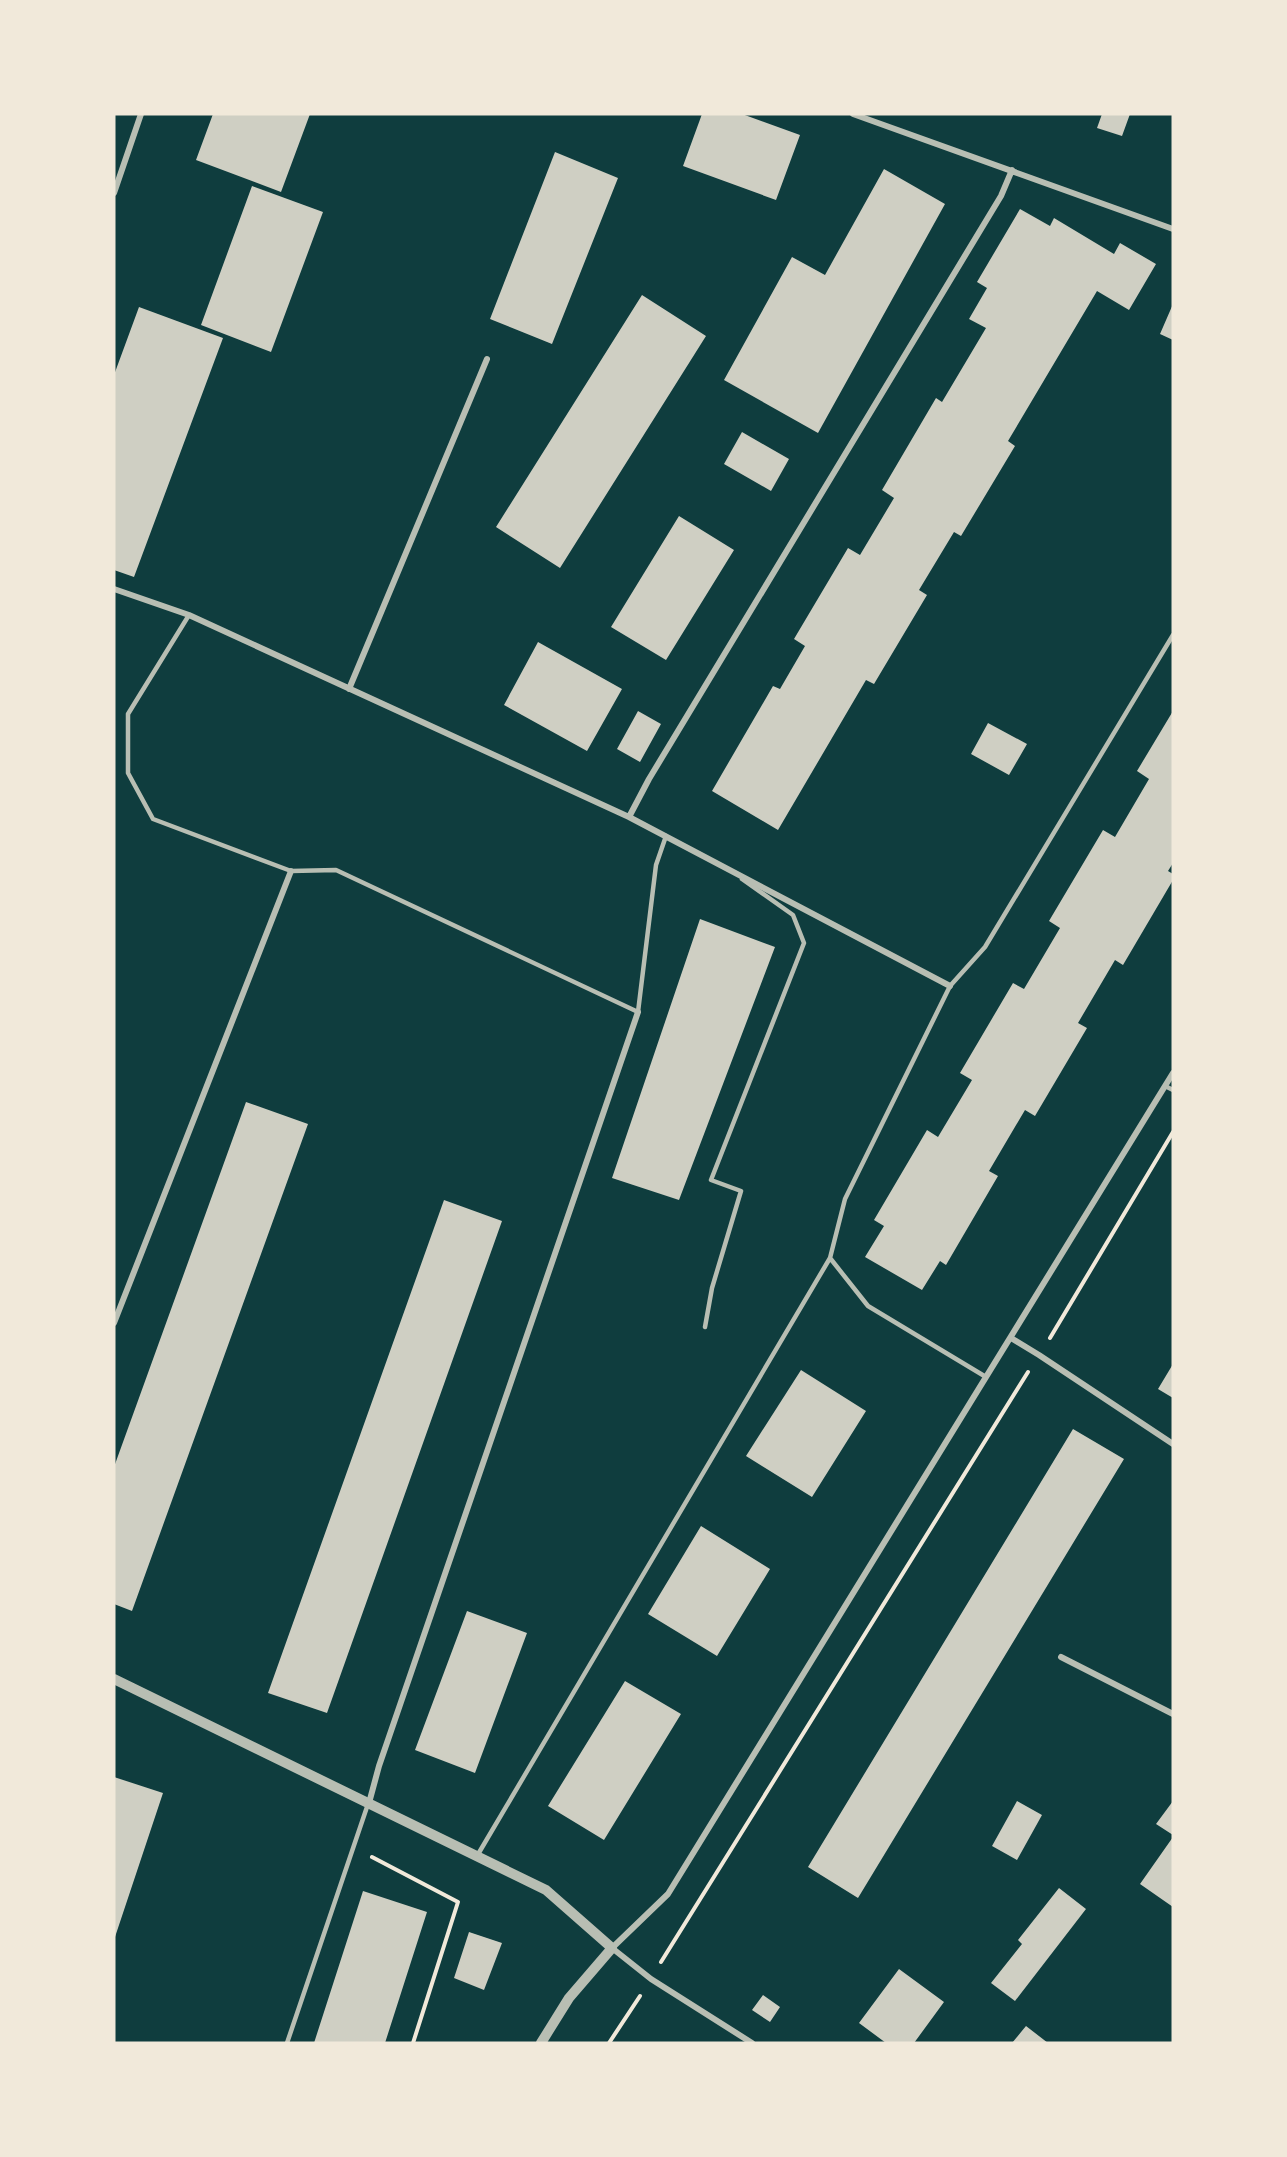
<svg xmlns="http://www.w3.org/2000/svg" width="1287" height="2157" viewBox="0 0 1287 2157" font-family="Rubik,sans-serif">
<rect width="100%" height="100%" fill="#0f3d3e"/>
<path fill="#cfcfc3" d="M213,114H310L281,192L196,160Z
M702,114H742L800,135L776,200L683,166Z
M1102,114H1130L1122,136L1097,128Z
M555,152L618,178L552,344L490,319Z
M884,169L945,204L818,433L724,380L792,257L825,275Z
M252,186L323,212L271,352L201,325Z
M1020,209L1050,226L1054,218L1114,254L1120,243L1156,264L1129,310L1097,291L1008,441L1015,446L961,536L954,532L919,590L927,595L874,684L866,680L778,830L712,791L773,686L780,689L805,646L794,639L848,548L860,555L894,498L882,490L936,398L942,402L986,328L969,319L987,288L977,282Z
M642,295L706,336L560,568L496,527Z
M1173,304V340L1160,334Z
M139,307L223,338L134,577L114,570V375Z
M742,432L789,459L771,491L724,464Z
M679,516L734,550L666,660L611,627Z
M538,642L622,689L587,751L504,705Z
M638,711L661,724L640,762L617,749Z
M1173,711V863L1168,871L1173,874V880L1123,965L1115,960L1078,1023L1087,1028L1035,1116L1025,1110L989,1171L998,1176L946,1265L940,1261L922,1290L865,1257L884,1226L874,1220L927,1130L938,1137L972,1080L960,1073L1013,983L1024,989L1060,928L1049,921L1103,830L1115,837L1149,779L1137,771Z
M988,723L1027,744L1009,775L971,754Z
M700,919L775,947L679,1200L612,1178Z
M246,1102L308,1124L132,1611L114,1604V1467Z
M444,1200L502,1221L327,1713L268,1693Z
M1173,1364V1398L1158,1389Z
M801,1370L866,1411L812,1497L746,1456Z
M1073,1429L1124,1459L858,1898L808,1867Z
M701,1526L770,1569L717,1656L648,1614Z
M467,1611L527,1633L475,1773L415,1750Z
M625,1681L681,1714L604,1840L548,1806Z
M114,1777L163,1793L114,1940Z
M1017,1801L1042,1815L1017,1860L992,1846Z
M1173,1801V1835L1156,1824Z
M1173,1837V1907L1140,1884Z
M1059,1888L1086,1909L1015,2001L991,1983L1022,1944L1018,1940Z
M363,1891L427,1912L385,2043H314Z
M469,1932L502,1943L484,1990L454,1978Z
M899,1969L944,2002L914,2043H886L859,2023Z
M763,1995L780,2007L770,2022L752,2010Z
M1026,2026L1048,2043H1012Z"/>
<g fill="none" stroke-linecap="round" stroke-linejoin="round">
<path stroke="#f1e9da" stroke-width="4" d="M1050,1338L1173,1132
M372,1857L458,1902L413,2043
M661,1962L1028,1372
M609,2043L640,1996"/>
<path stroke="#b8beb3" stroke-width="4.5" d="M189,615L128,714V773L153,819L291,871L336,870L638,1012L656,865L666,836
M1165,1086L1173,1090
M705,1327L712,1288L741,1191L711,1180L804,943L793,915L742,879
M986,1377L868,1306L830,1258L845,1199L950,986L985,947L1173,635
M477,1856L830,1258
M287,2043L368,1804"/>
<path stroke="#b8beb3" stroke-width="6" d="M853,114L1173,229
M114,193L141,114
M114,589L189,615L629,817L950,986
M349,689L487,359
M629,817L649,779L1001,196L1012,170
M114,1323L291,871
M1011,1338L1039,1355L1173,1444
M1061,1657L1173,1714
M369,1803L379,1766L638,1012
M752,2043L651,1979L612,1948L668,1894L1173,1073"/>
<path stroke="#b8beb3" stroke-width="10" d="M114,1679L546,1890L612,1948L569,1998L541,2043"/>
</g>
<rect width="1287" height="2157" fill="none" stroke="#f1e9da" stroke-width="231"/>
</svg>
